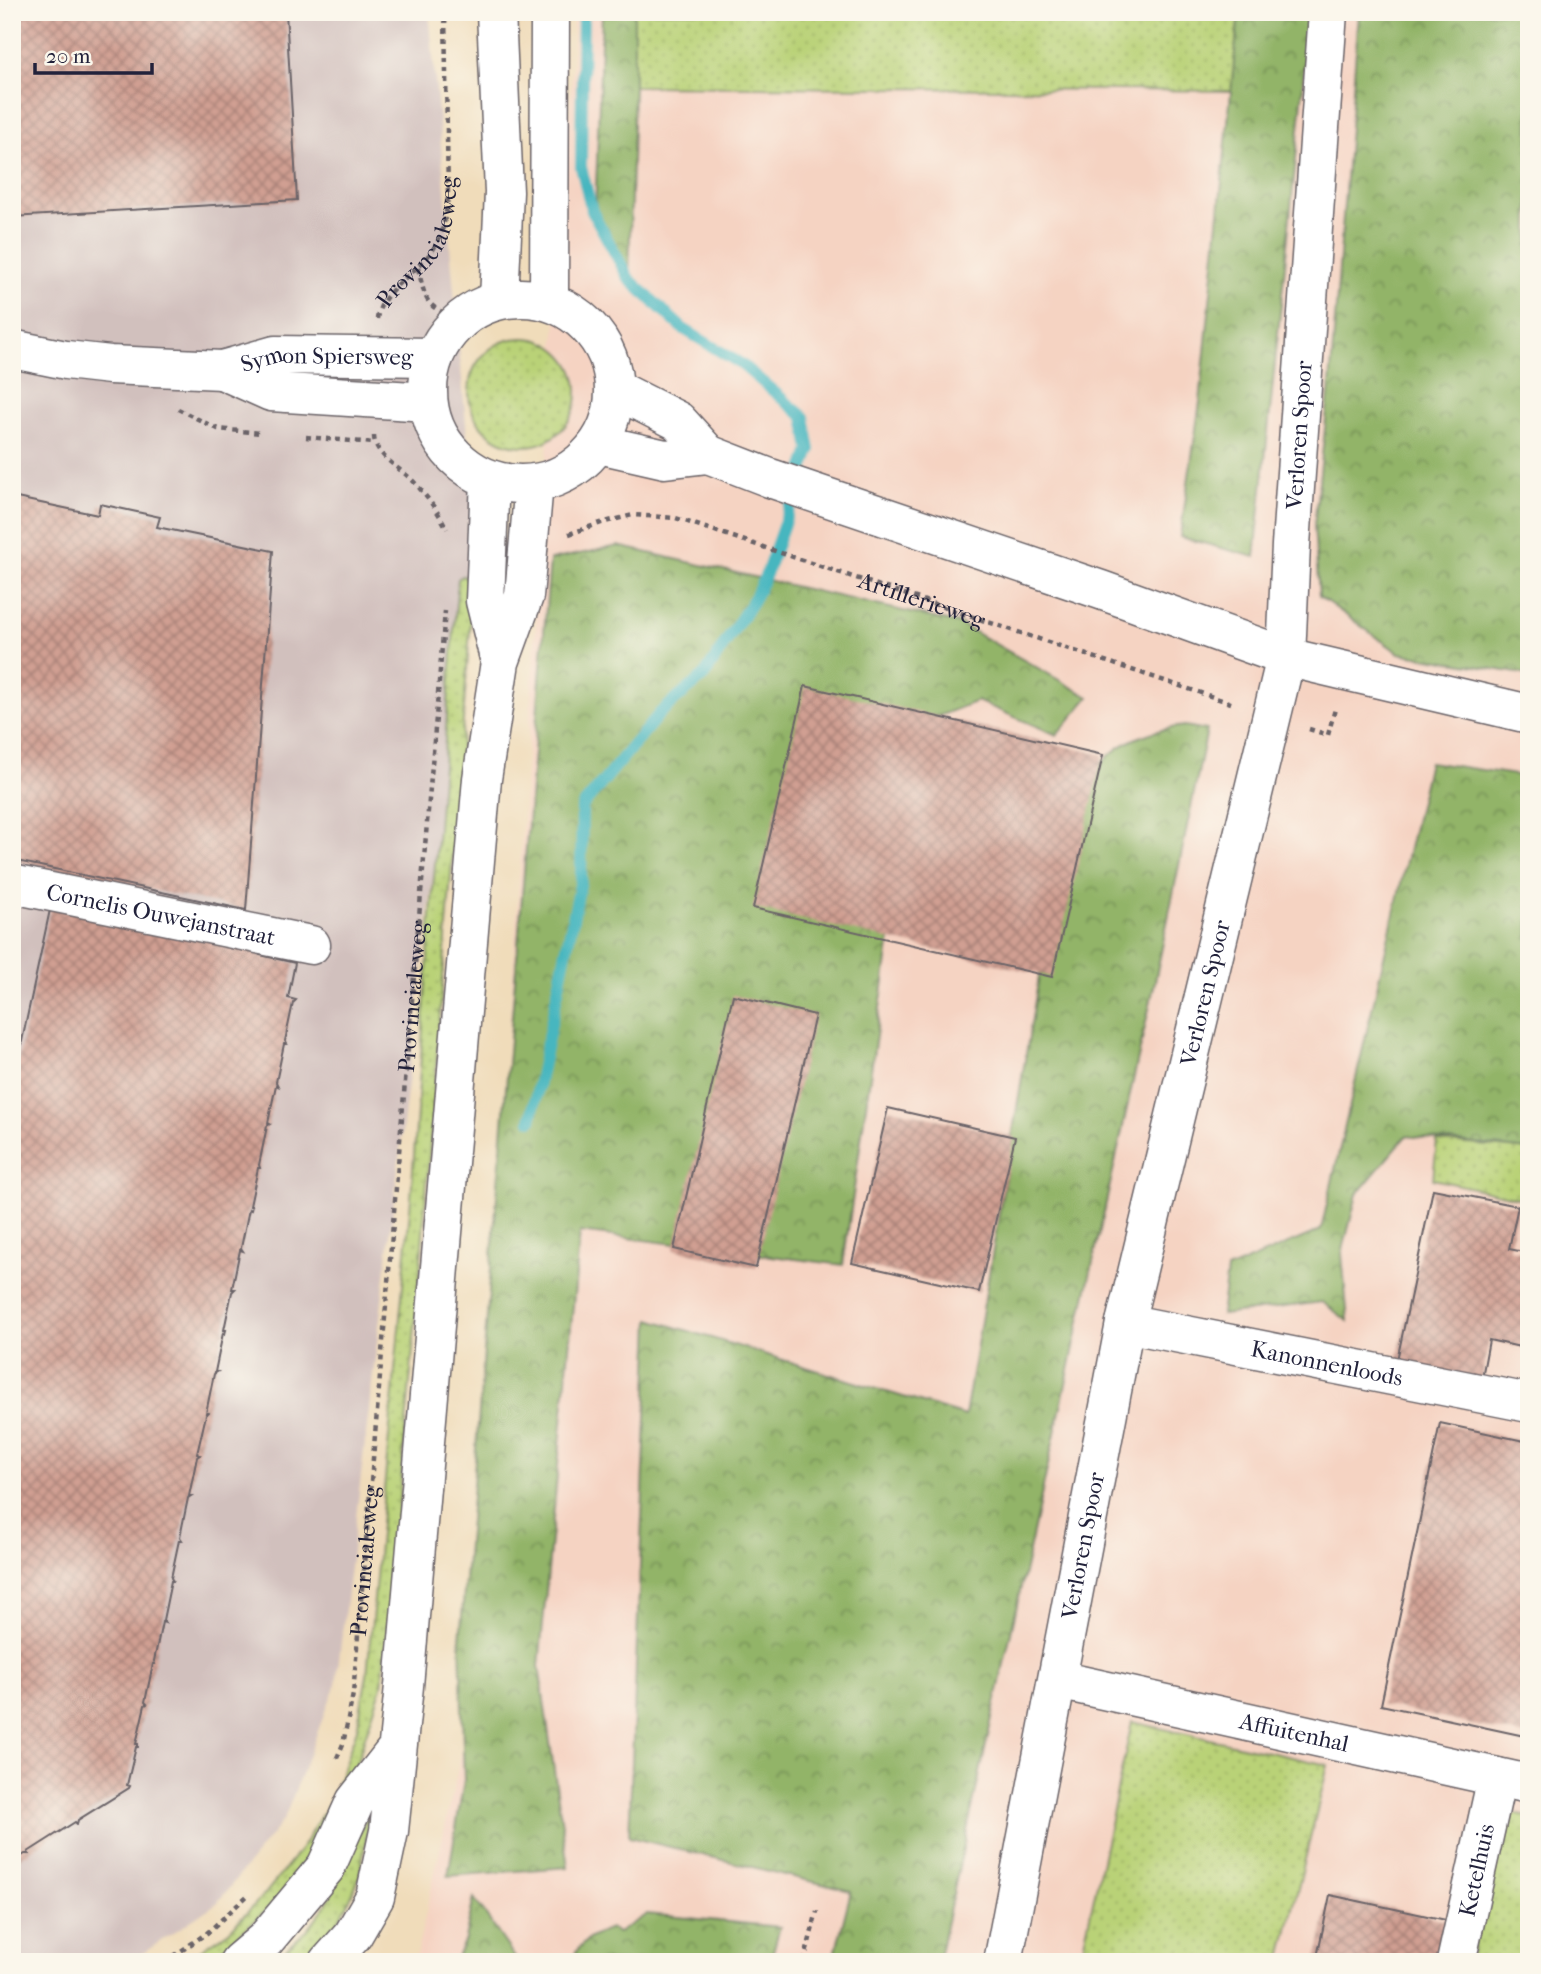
<svg xmlns="http://www.w3.org/2000/svg" width="1541" height="1974" viewBox="0 0 1541 1974" font-family="'IM FELL French Canon',serif">
<defs>
<pattern id="grass-dots" width="8" height="8" patternUnits="userSpaceOnUse" patternTransform="scale(1.75)"><rect width="8" height="8" fill="#b9d277"/><path d="M2 2h.1M6 6h.1" fill="none" stroke="#9fb468" stroke-width="1.8" stroke-linecap="round"/></pattern>
<pattern id="forest-crowns" width="20" height="18" patternUnits="userSpaceOnUse" patternTransform="scale(1.75)"><rect width="20" height="18" fill="#92b468"/><path d="M2 6a3 3 0 1 1 6 0M12 15a3 3 0 1 1 6 0" fill="none" stroke="#779257"/></pattern>
<pattern id="building-cross-hatch" width="8" height="8" patternUnits="userSpaceOnUse" patternTransform="scale(1.75)"><rect width="8" height="8" fill="#d09f92"/><path d="M0 0l8 8M0 8l8-8" fill="none" stroke="#a88178"/></pattern>
</defs>
<rect width="100%" height="100%" fill="#fbf7ec"/>
<filter id="ink" filterUnits="userSpaceOnUse"><feTurbulence type="fractalNoise" baseFrequency=".0143" numOctaves="2"/><feDisplacementMap in="SourceGraphic" scale="14" xChannelSelector="R" yChannelSelector="G"/><feConvolveMatrix kernelMatrix="1 2 1 2 8 2 1 2 1" color-interpolation-filters="sRGB"/></filter>
<filter id="wash" filterUnits="userSpaceOnUse"><feTurbulence type="fractalNoise" baseFrequency=".00686" numOctaves="4" result="noise"/><feDisplacementMap in="SourceGraphic" scale="28" xChannelSelector="R" yChannelSelector="G"/><feGaussianBlur stdDeviation="1.57" result="paint"/><feColorMatrix in="noise" values="0 0 0 0 0 0 0 0 0 0 0 0 0 0 0 0 0 1.4 0 .05"/><feComposite in="paint" operator="in"/></filter>
<g filter="url(#wash)">
<rect width="100%" height="100%" fill="#f0dcba"/>
<path fill="#f5d3c2" d="M573,12H1529V1962H415L462,1750L573,61Z"/>
<path fill="#d1c0bd" d="M12,12H429L475,525L336,1684L284,1819L217,1903L130,1962H12Z"/>
<path fill="url(#grass-dots)" stroke="#6e7a59" stroke-width="2" d="M634,12H1239L1232,91L634,86Z
M469 392a54 54 0 1 1 108 0a54 54 0 1 1-108 0Z
M462,576L474,579L420,1272L382,1686L345,1797L313,1850L276,1901L239,1935L206,1962H183L229,1931L265,1894L303,1846L333,1796L357,1729L367,1675L411,1198L431,914L458,579Z
M1437,1141L1529,1150V1203L1522,1199L1433,1179Z
M1132,1722L1328,1765L1280,1962H1080Z
M1503,1812L1529,1817V1962H1470Z
M367,1817L369,1823L359,1878L347,1906L329,1936L303,1962H272L307,1930L326,1905Z"/>
<path fill="url(#forest-crowns)" stroke="#5a6b52" stroke-width="2" d="M602,12H634V86L629,274L595,220Z
M1239,12H1308L1302,100L1255,557L1180,537L1200,402Z
M1359,12H1529V675L1399,653L1319,596L1314,526L1330,384Z
M618,546L960,624L1089,697L1057,735L977,701L921,723L843,1265L580,1232L539,1666L568,1867L448,1876L464,1780L460,1640L550,560Z
M1185,726L1207,730L1154,986L938,1962H833L851,1891L629,1837L650,1319L965,1416L1063,834C1075,812 1085,787 1099,767C1118,740 1155,729 1185,726Z
M1429,762L1529,777V1150L1406,1136L1357,1194L1342,1254L1348,1321L1322,1302L1221,1315L1227,1270L1321,1230Z
M474,1898L518,1962H455L465,1939Z
M647,1914L780,1927L770,1962H572C577,1943 594,1934 611,1929L618,1933Z"/>
<g fill="none" stroke-linecap="round" stroke-linejoin="round">
<path stroke="#47b6bf" stroke-width="12" d="M531,1120L581,880L582,807L660,713L704,676L755,597L767,572L810,450L804,417L741,364L682,328L629,279L592,211L581,167L583,12"/>
</g>
<g id="blocks">
<path fill="url(#building-cross-hatch)" d="M12,12H286L297,200L12,217Z
M12,497L98,515L100,504L160,517L157,527L273,551L246,910L12,860Z
M805,686L1103,755L1052,977L753,908Z
M51,905L261,949L260,955L295,963L288,998L296,1000L293,1003L285,1041L287,1044H284L276,1082L278,1086L276,1085L268,1123L270,1124L267,1126L259,1165L260,1168H258L250,1206H252L251,1210L249,1209L241,1248L243,1251L240,1250L232,1289H235L232,1292L224,1330H226L225,1334L223,1333L215,1372H217L214,1374L206,1413H208L206,1415L197,1454L200,1455L197,1457L189,1496H191L188,1498L180,1537L182,1540H179L171,1578L173,1581H171L163,1620L165,1623L162,1622L154,1661L155,1664H153L145,1702L147,1704L145,1705L136,1744H138V1747H136L127,1785L130,1786L129,1788L78,1820L77,1824L75,1822L28,1852L29,1854H25L12,1862V1088Z
M733,995L815,1015L756,1268L674,1249Z
M888,1108L1015,1137L979,1292L852,1263Z
M1433,1189L1518,1206L1509,1249L1529,1253V1349L1489,1340L1481,1383L1396,1365Z
M1440,1423L1529,1442V1737L1381,1705Z
M1330,1895L1446,1920L1437,1962H1316Z"/>
</g>
</g>
<g filter="url(#ink)">
<use href="#blocks" fill-opacity="0" stroke="#6a6367" stroke-width="2"/>
<g fill="none" stroke-linecap="round" stroke-linejoin="round">
<defs>
<g id="minor">
<path id="s4" d="M12,349L66,360L110,365L222,370L275,355L434,357"/>
<path d="M222,370L271,392L428,402"/>
<path d="M615,389L678,421L708,454L770,478L1101,590L1286,657L1529,714"/>
<path d="M599,444L665,459L708,454"/>
<path id="s5" d="M12,884L311,945"/>
<path id="s6" d="M1125,1323L1529,1403"/>
<path id="s7" d="M1058,1680L1529,1784"/>
<path id="s8" d="M1003,1962L1125,1323L1286,657L1291,545L1328,12"/>
<path id="s9" d="M1456,1962L1497,1777"/>
</g>
<path id="major" d="M496,12L504,192L499,300
M428 391a93 93 0 1 1 186 0a93 93 0 1 1-186 0Z
M549,301L550,12
M490,479L485,601L500,662
M239,1962L265,1940L326,1867L355,1802L396,1750
M329,1962L353,1935L375,1897L389,1831L404,1686L482,779L500,662L524,596L534,483"/>
</defs>
<use href="#minor" stroke="#6a6367" stroke-width="41"/>
<use href="#major" stroke="#6a6367" stroke-width="41"/>
<g stroke="#6a6367" stroke-width="4.5" stroke-dasharray="5 5" stroke-linecap="butt">
<path d="M418,268C427,305 424,304 459,320"/>
<path id="s1" d="M377,319C381,288 418,274 434,248C444,232 446,214 448,196L445,12"/>
<path d="M178,409L218,429L262,433"/>
<path d="M374,436C374,456 404,470 416,484C427,497 440,514 447,529"/>
<path d="M306,437L374,443"/>
<path id="s2" d="M569,534L601,523L633,515L676,518L1234,704"/>
<path d="M1309,729L1328,735L1335,709"/>
<path id="s3" d="M337,1758L343,1744L353,1694L445,611"/>
<path d="M165,1962L207,1933L247,1896"/>
<path d="M804,1962L817,1911"/>
</g>
<use href="#minor" stroke="#fff" stroke-width="38"/>
<use href="#major" stroke="#fff" stroke-width="38"/>
</g>
</g>
<g text-anchor="middle" stroke-width="5" stroke-linejoin="round" paint-order="stroke">
<g font-size="23" fill="#22223b" stroke="#fbf7ec">
<text dy="8" stroke="none"><textPath href="#s1" startOffset="91">Provincialeweg</textPath></text>
<text dy="8" stroke="none"><textPath href="#s4" startOffset="318">Symon Spiersweg</textPath></text>
<text dy="8" stroke="none"><textPath href="#s8" startOffset="1558">Verloren Spoor</textPath></text>
<text dy="8" stroke="none"><textPath href="#s2" startOffset="369">Artillerieweg</textPath></text>
<text dy="8" stroke="none"><textPath href="#s5" startOffset="152">Cornelis Ouwejanstraat</textPath></text>
<text dy="8" stroke="none"><textPath href="#s8" startOffset="990">Verloren Spoor</textPath></text>
<text dy="8" stroke="none"><textPath href="#s3" startOffset="766">Provincialeweg</textPath></text>
<text dy="8" stroke="none"><textPath href="#s6" startOffset="206">Kanonnenloods</textPath></text>
<text dy="8" stroke="none"><textPath href="#s8" startOffset="424">Verloren Spoor</textPath></text>
<text dy="8" stroke="none"><textPath href="#s3" startOffset="200">Provincialeweg</textPath></text>
<text dy="8" stroke="none"><textPath href="#s7" startOffset="242">Affuitenhal</textPath></text>
<text dy="8" stroke="none"><textPath href="#s9" startOffset="94">Ketelhuis</textPath></text>
</g>
</g>
<rect width="1541" height="1974" fill="none" stroke="#fbf7ec" stroke-width="42"/>
<path d="M35 63v10h117v-10" fill="none" stroke="#22223b" stroke-width="3.5"/>
<text x="46" y="63" font-size="21" fill="#22223b" stroke="#fbf7ec" stroke-width="5" paint-order="stroke">20 m</text>
</svg>
